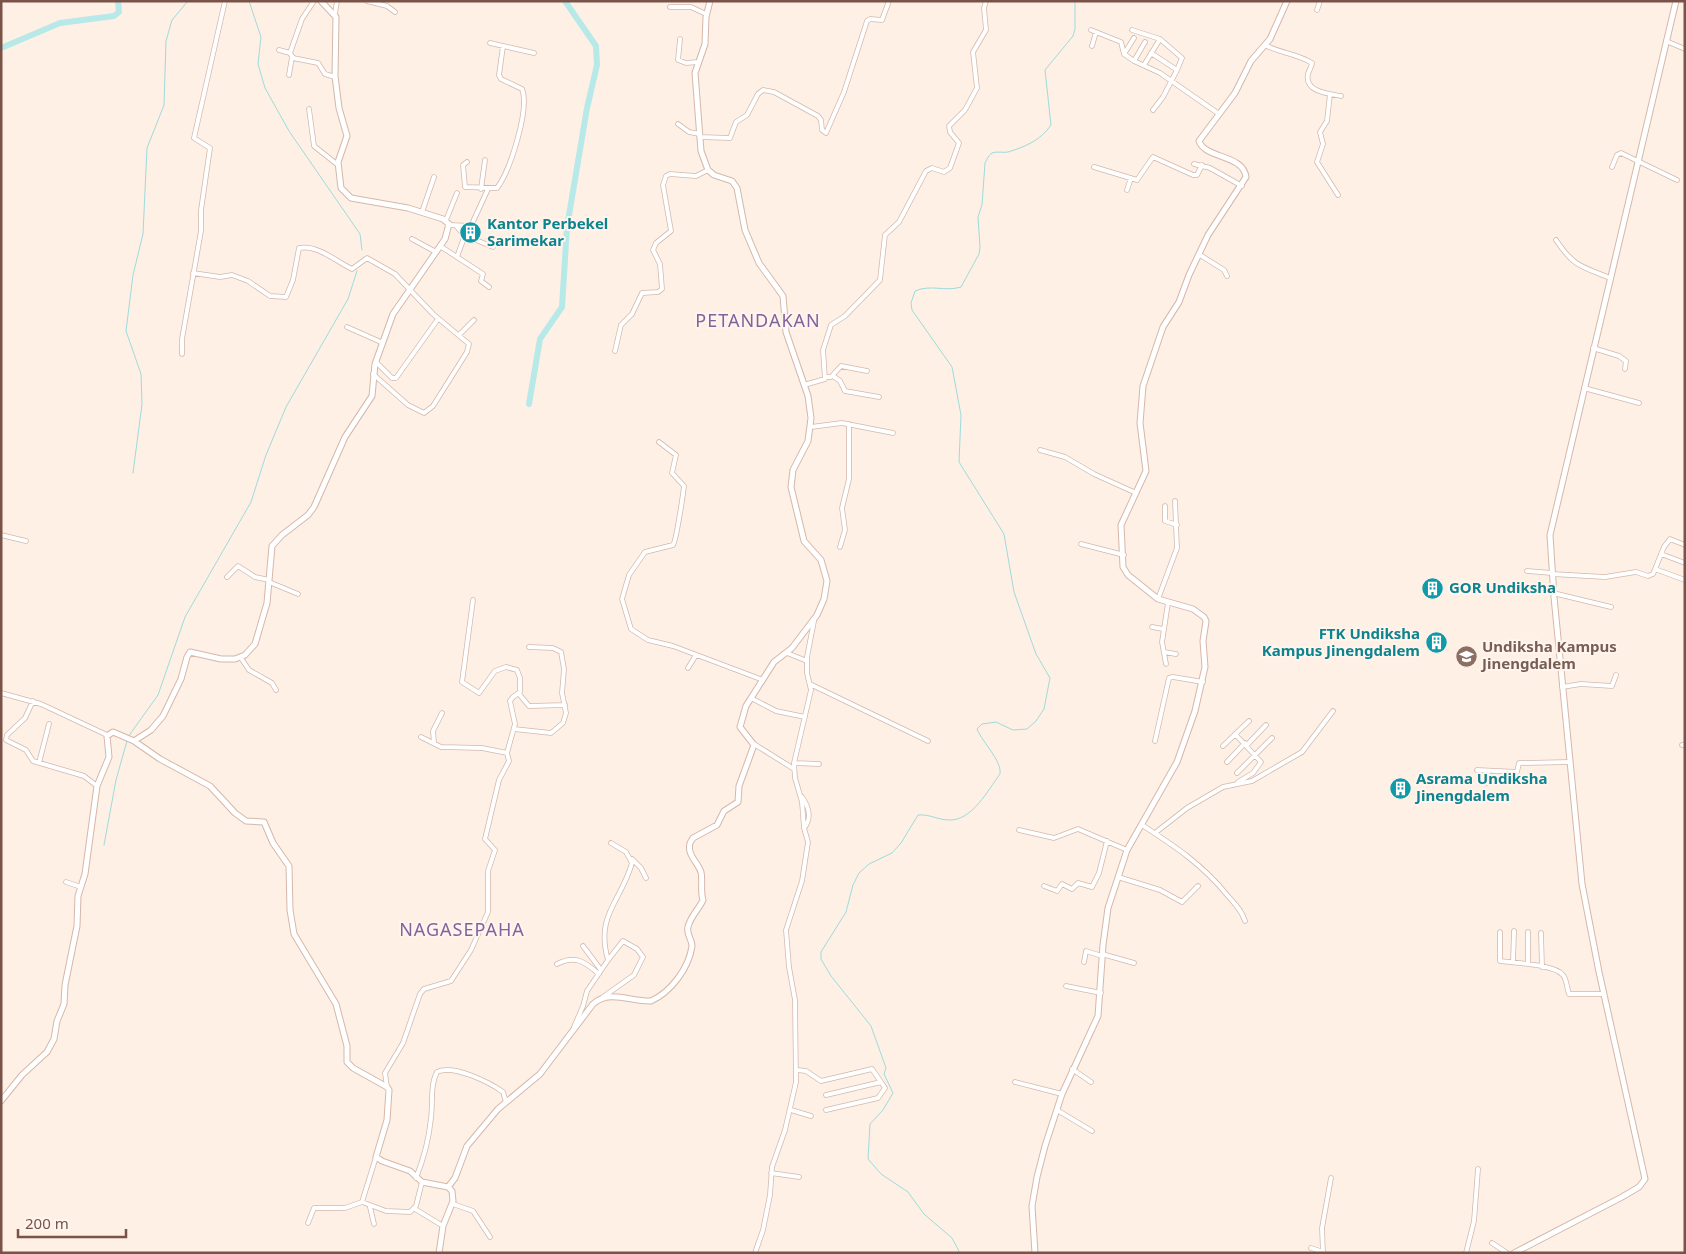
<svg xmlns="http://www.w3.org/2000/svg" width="1686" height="1254" viewBox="0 0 1686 1254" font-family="'Noto Sans',sans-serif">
<rect width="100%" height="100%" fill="#fef0e5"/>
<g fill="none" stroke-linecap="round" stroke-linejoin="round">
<path stroke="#9ddbdc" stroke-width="1" d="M249,1L261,37L258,64L265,88L289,131L360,234L362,250
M133,473L142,404L141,374L126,331L133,275L143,234L147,148L164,105L166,41L172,20L188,1
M128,737L158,695L185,617L251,502L266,455L286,407L348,299L357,271
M104,845L116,780L127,741
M960,1253L952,1238L924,1214L908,1192L881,1174L868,1159L870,1124L883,1110L893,1093L884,1074L886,1068L871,1026L831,976L821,959V952L846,912L853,885L859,873L869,864L892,853L901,843L918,815C930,814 938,820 949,820C972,821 988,790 1000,774C1002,761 983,743 977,729L982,724L996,722L1013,730L1027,729L1036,721L1044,709L1050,678L1036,654L1014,592L1004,534L959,462L961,415L952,367L912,310L911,303L915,291C931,284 945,292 961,287L979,254L980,247L978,217L982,205L985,163C987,159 989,155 992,153C997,151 1003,153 1008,152C1025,147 1041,140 1051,125L1045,70L1073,36L1075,29V1"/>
<path stroke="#b7e9e9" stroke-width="6" d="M1,48L60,23L114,16L119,12L118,1
M529,404L540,339L562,307L567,227L587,108L597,65L596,46L565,1"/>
<defs>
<path id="street" d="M367,1L387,6L395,12
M670,7H691L706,14
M1317,10L1320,1
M335,14L337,1
M1091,30L1121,42L1124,54
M1132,30L1160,39L1144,65
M680,39L678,60L686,63L698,62
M1160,39L1182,58L1177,70
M1666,41L1685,49
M1145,42L1134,61L1160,73L1219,114
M490,43L534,53
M1265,45C1280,53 1298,54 1312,63C1312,66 1309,70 1308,74C1304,92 1330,94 1341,96
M1092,46L1096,32
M279,50L290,53L293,58L318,63L325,74L335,77
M290,53L302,19L314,1
M1151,53L1177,70L1163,97L1153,110
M1134,61L1124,54L1134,38
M289,75L292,57
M1330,94L1327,121L1320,132L1323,144L1317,162L1338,195
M309,109L314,146L338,165
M678,124L689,132L700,134
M700,137L730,138L736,122L747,115L758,94L763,90L774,92L818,116L821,120L822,130L826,133L844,92L867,21L870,19L882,20L889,1
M467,162L463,165L465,187L497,188C510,171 530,109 522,89L501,79L499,75L503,46
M1194,164L1210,168L1242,186
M1094,167L1137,180L1153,157L1193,175H1197L1202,165
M1612,167L1617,155L1621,153L1677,180
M481,189L485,160
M1127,190L1131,178
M422,212L434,177
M446,220L457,193
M450,225L471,226L488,189
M457,227L464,235L493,247
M412,239L436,252
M1556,240C1574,267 1581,266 1610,278
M440,246L483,274L481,281L489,287
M1200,255L1224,270L1227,276
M457,257L465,235
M193,273L220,277L232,275L248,281L270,296L286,297L293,280L299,248C317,244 337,262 352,269L367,258L395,274L433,314L469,344L467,352L433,406L424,413L408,405L373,374
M347,327L383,343
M459,335L474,320
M1593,348L1619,356L1626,361L1625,369
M615,351L621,325L632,314L642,293L658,292L662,289L660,264L653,250L656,243L671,231L663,185L666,176L670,174L696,176L708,170
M182,354V339L201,231V210L210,148L194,138L225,1
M376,362L392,378H396L438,319
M833,376L840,381L845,391L879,397
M825,377H831L841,366L867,371
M804,385L825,379L823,350L831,325L845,316L880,280L885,235L899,222L926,171L932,168L944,172L950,168L959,143L950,132L949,126L965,110L977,88L973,52L986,30L984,8L986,1
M1584,388L1639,403
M811,427L842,423L893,433
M659,442L676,455L672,473L684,486C683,495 676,542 673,545L645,552L629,575L622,599L631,629L648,640L673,646L763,680
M1040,450L1065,457L1094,474L1136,493
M1165,506V521L1177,525
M1,535L26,541
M1081,544L1124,555
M840,547L845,530L842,508L849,479V424
M1661,554L1685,563
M1655,569L1685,580
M1527,571L1552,573
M1552,574L1605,577L1636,572L1648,576L1653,574L1664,547L1670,539L1685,545
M227,577L238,566L255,577L269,580
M269,582L298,594
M1553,593L1611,607
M1158,599L1177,548L1175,501
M1152,627L1163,629
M1164,652L1176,654
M787,653L807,661
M241,658L249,670L272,683L276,690
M1166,664L1162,642L1168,603
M688,668L696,655
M812,685L928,741
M1562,687L1581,684L1612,686L1616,675
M1,693L41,704L107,735
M519,694L529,706L565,705
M751,698L776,711L805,717
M33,701L25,718L7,735L6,740L26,750L33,761L84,776L97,786
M514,729L551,733L563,723L566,713L562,693L564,669L561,652L553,648L529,647
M1235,734L1261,762L1253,773L1238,782
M421,737L441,747L482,748L507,753
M1155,741L1169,678L1173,677L1203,682
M434,743L433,731L442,713
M754,744L794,769
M1247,745L1266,725
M1682,745H1685
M1223,746L1249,721
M1227,762L1245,743
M39,763L49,724
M794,763L819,764
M1477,770L1517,772L1519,763L1570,762
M1237,773L1272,738
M1487,783L1488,771
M802,797C809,807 812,819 804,828
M1142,825C1176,847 1202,864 1228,896C1235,904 1242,911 1245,921
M1019,830L1054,838L1078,829L1127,850
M1155,833L1187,808L1223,787L1252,781L1302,752L1333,711
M632,859L641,868L646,878
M1118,877L1160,890L1182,902L1198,886
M66,882L81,887
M1044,886L1057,891L1062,884L1072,889L1078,883L1092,887L1099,873L1107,841
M1500,932V961C1514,963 1554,964 1563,975C1567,980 1567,989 1569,994H1604
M1528,932V964
M1541,933L1542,967
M583,946L601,970
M1102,954L1134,963
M1084,962L1086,951L1102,956
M1513,962L1514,931
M557,964C575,955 584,961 599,974
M1066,986L1101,993
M603,997L634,975L643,957L637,949L623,941L608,960
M574,1027L583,1006L587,991L608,960C595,915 621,902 632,863L626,852L611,843
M1072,1069L1091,1082
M797,1070L806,1071L821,1081L872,1069L881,1082L826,1095
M1015,1082L1062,1094
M387,1087L385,1073L403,1043L420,994L424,989L451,981L471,950L488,912V871L495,850L485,839L499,780L509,761L507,753L515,724L510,701L513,697L520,692V678L517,670L506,667L495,671L479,693L462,682L473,600
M791,1110L811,1116
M826,1110L878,1098L885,1088L881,1082
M1057,1110L1092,1131
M771,1173L799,1177
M416,1178C424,1158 429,1139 431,1118C433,1103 430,1085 437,1072C453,1064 489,1082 503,1092L506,1102
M362,1202L386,1211L410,1212L416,1206L422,1182
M453,1204L473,1211L490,1237
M370,1207L374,1224
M415,1209L443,1226
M308,1223L314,1208H345L362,1202L376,1157
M1492,1243L1507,1253
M1311,1248L1323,1252
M755,1253L763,1230L770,1195L772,1167L785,1130L796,1082L795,1000L789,967L786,930L802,881L808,842L804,828L802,802L795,778L794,763L811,690L807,673V657L814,621
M1323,1253L1322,1228L1331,1178
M1466,1253L1474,1221L1478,1169"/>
<path id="secondary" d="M134,741L151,730L163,716L181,679L187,657L190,652L221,659H235L245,655L255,644L267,603L272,546L282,535L308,515L314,507L345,437L372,396L375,364L393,314L445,239L449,224L443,219L408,208L351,198L341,188L338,162L347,136L339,108L335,76L336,17L321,1
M1,1101L22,1075L47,1052L54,1039L57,1021L64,1004L65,985L77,926L78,896L85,874L97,786L109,757L107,736L113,732L134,741L160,759L210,786L235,813L246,821L264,822L273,843L289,866L290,910L294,934L336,1004L347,1046V1062L353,1068L387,1087L389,1090L387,1120L376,1157L382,1161L410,1171L422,1182L448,1187
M448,1187L455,1178L467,1146L498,1109L540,1074L593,1004C610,989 631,1002 651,1001C671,992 689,968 692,946C692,939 686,934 688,927C690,917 699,909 703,900C700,891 703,880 701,872C697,861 687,855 690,843L693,838L717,825L724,811L738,802L739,786L754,745L740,727L746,706L774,662L792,648L817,615L824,599L827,581L821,560L804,541L791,487L793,470L808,441L811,418L808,396L786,332L783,296L759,263L745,230L737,188L732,181L714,175L708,170L701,151L695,73L705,44L706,17L710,1
M439,1253L443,1226L453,1201L452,1191L448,1187
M1035,1253L1032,1206L1037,1177L1045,1146L1062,1094L1098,1016L1103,945L1108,908L1127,850L1177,762L1195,711L1205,667L1203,641L1206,621L1204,617L1193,609L1158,599L1128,575L1123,567L1121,525L1146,471L1140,423L1143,386L1163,327L1179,302L1189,275L1208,235L1246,177C1243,154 1205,159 1199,141L1235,93L1251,61L1270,39L1287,1
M1514,1253L1622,1197L1639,1187L1645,1179L1599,972L1582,884L1554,597L1550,535L1676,1"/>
</defs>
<use href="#street" stroke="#d3b8ac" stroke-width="5.5"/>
<use href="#secondary" stroke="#d6b7aa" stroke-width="7"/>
<use href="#street" stroke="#fff" stroke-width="4"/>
<use href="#secondary" stroke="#fff" stroke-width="5"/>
</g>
<defs>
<symbol id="building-disc" viewBox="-11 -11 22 22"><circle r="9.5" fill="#0f9aa8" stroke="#fff5ed"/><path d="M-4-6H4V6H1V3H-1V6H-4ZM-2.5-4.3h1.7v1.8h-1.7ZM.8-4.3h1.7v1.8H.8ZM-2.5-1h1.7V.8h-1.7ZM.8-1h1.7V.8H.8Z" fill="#fff"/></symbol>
<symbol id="university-disc" viewBox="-11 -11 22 22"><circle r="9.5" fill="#8d6e63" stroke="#fff5ed"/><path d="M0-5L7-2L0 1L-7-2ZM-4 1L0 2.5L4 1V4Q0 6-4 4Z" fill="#fff"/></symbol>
</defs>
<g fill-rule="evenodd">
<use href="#building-disc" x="458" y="220" width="25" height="25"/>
<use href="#building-disc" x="1420" y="576" width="25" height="25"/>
<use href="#building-disc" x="1424" y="630" width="25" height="25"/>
<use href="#university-disc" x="1454" y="644" width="25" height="25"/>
<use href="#building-disc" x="1388" y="776" width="25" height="25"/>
</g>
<g text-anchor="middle" stroke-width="4" stroke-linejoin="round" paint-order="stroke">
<g font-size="15" font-weight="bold" fill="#0d838f" stroke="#fff5ed" text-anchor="start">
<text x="487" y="229">Kantor Perbekel<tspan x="487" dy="17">Sarimekar</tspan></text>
<text x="1449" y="593">GOR Undiksha</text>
<text x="1420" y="639" text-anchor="end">FTK Undiksha<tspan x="1420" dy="17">Kampus Jinengdalem</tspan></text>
<text x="1416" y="784">Asrama Undiksha<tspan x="1416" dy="17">Jinengdalem</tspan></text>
</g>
<g font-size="15" font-weight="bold" fill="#785e54" stroke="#fff5ed" text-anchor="start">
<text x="1482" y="652">Undiksha Kampus<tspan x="1482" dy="17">Jinengdalem</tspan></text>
</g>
<g font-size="18" letter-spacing="1" fill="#81639d" stroke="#fff5ed">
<text x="758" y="327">PETANDAKAN</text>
<text x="462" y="936">NAGASEPAHA</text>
</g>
</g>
<rect width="1686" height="1254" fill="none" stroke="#795248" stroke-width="5"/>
<path d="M18 1229v8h108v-8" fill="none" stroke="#795248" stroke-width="2.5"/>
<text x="25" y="1229" font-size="15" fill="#795248" stroke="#fff5ed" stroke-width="4" paint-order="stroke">200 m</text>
</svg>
